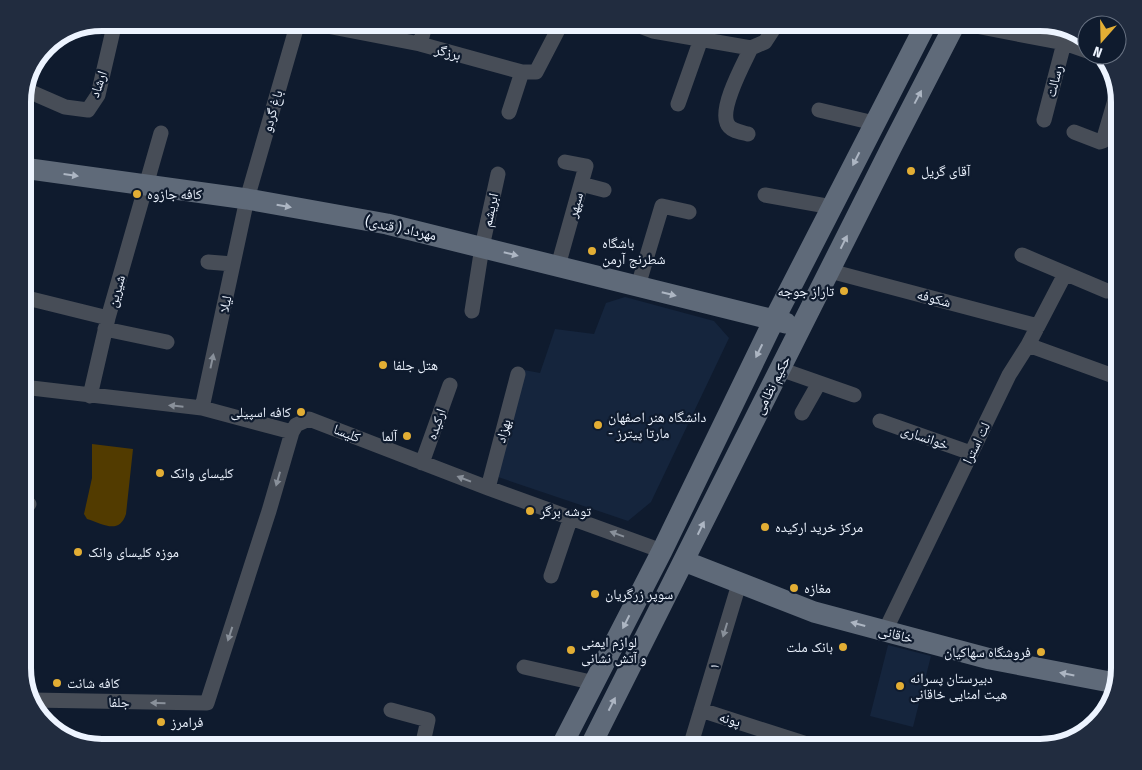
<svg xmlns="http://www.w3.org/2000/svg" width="1142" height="770" viewBox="0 0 1142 770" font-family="'Fira Sans Condensed','Noto Naskh Arabic',sans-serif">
<rect width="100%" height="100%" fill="#0f1b2e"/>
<path fill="#15253d" d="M625,297L714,321L729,338L651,502L628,521L495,476L524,370L540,373L555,329L594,334L606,303Z
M888,645L931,656L913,727L870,716Z"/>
<path fill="#523b00" d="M92,444L133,449L126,514C119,535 103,524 87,519L84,514L92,478Z"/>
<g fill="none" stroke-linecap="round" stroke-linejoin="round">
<path stroke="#474d57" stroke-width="15" d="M306,22L420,44L522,72H536L562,22
M629,22L653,31L751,48L765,42L778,22
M955,22L1064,43L1087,51
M420,44L426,22
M1098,55L1102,56
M26,90L65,107L88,110L98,95L115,22
M678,104L701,39
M819,110L874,123
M509,112L522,72
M1044,120L1064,43
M1074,132L1100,142L1103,141L1117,93
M748,134C741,132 730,131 727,123C720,106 743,65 751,48
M581,184L604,190
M765,195L832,207
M1022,255L1107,291
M208,262L233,264
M558,266L586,166L565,162
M830,271L1038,326
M638,286L662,206L689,212
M23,297L108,318
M472,311L482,247L498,174
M105,329L167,342
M1028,345L1119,378
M780,369L854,395
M23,387L202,408L292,432
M90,396L108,318L161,133
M202,408L247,199L298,22
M802,413L819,383
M880,421L971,453
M422,463L450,385
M488,488L518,374
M23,502L29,504
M551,576L571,517
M885,631L1009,375L1028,345L1065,274
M524,667L595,683
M31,700L207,703L269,511L292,432L296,425L309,419L488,488L662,551
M391,710L428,720L422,747
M701,710L816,747
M690,747L739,584"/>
<path stroke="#5f6a79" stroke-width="21" d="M23,168L247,199L387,224L786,323
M684,561L814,612L990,659L1115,683
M561,747L662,551L774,320L927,22
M590,747L891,148L956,22"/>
</g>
<defs><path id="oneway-solid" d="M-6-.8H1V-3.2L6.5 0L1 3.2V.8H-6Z" transform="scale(1.25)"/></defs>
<g fill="#adb6c3">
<use href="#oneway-solid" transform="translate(918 97) rotate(-62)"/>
<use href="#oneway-solid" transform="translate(856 159) rotate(117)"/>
<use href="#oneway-solid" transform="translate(71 175) rotate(8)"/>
<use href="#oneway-solid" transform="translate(284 206) rotate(10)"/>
<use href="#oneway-solid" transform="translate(844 242) rotate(-63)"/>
<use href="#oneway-solid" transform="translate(511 254) rotate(14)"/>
<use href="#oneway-solid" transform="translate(669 294) rotate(14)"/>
<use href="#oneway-solid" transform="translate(759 351) rotate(116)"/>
<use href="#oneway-solid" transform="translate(701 528) rotate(-64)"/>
<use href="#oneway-solid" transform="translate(626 622) rotate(117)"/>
<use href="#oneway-solid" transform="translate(858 624) rotate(-165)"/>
<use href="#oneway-solid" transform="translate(1067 674) rotate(-169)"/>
<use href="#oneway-solid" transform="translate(612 704) rotate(-63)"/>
</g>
<g fill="#89909a">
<use href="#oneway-solid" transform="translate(212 361) rotate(-78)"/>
<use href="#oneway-solid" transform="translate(176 406) rotate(-174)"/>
<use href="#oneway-solid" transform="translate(278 479) rotate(106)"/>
<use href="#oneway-solid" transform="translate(464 479) rotate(-159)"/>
<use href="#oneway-solid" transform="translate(617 534) rotate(-160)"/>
<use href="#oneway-solid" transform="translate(725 630) rotate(107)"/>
<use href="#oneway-solid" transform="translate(230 634) rotate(108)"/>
<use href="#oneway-solid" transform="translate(158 703) rotate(-179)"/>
</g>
<g fill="#e3ae34" stroke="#0f1b2e" stroke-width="2">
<circle cx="911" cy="171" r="5"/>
<circle cx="137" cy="194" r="5"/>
<circle cx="592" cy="251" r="5"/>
<circle cx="844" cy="291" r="5"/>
<circle cx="383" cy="365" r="5"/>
<circle cx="301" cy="412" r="5"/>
<circle cx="598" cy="425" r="5"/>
<circle cx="407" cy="436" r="5"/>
<circle cx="160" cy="473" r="5"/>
<circle cx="530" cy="511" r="5"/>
<circle cx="765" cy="527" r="5"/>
<circle cx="78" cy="552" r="5"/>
<circle cx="794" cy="588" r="5"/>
<circle cx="595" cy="594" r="5"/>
<circle cx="843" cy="647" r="5"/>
<circle cx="571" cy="650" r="5"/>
<circle cx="1041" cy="652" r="5"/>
<circle cx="57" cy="683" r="5"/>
<circle cx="900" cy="686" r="5"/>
<circle cx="161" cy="722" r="5"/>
</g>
<g text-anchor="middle" stroke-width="4.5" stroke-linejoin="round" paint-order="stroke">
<g font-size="14" fill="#edf4ff" stroke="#0f1b2e">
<text transform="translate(448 52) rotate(15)" y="5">برزگر</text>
<text transform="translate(1054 81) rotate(-76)" y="5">رسالت</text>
<text transform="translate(98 84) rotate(-71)" y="5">ارشاد</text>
<text transform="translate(272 111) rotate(-74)" y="5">باغ گردو</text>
<text transform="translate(575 205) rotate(-74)" y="5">سپهر</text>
<text transform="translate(490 210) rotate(-78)" y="5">ابریشم</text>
<text transform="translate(401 228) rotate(12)" y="5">مهرداد ( قندی)</text>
<text transform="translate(116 291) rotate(-74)" y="5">شیرین</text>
<text transform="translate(934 298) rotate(15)" y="5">شکوفه</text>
<text transform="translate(225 304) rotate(-78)" y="5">لیلا</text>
<text transform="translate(772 385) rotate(-63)" y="5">حکیم نظامی</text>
<text transform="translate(436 424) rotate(-71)" y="5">ارکیده</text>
<text transform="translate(503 431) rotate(-75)" y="5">بهزاد</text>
<text transform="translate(347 433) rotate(21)" y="5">کلیسا</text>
<text transform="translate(925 437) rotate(19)" y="5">خوانساری</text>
<text transform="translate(976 443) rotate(-64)" y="5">لت استرا</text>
<text transform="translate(896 634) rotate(15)" y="5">خاقانی</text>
<text transform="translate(714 666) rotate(-73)" y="5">۱</text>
<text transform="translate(119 702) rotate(1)" y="5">جلفا</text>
<text transform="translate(730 719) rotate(18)" y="5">پونه</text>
</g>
<g font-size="14" fill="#edf4ff" stroke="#0f1b2e" text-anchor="start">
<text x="921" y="176">آقای گریل</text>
<text x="147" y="199">کافه جازوه</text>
<text x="602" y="248">باشگاه<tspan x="602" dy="16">شطرنج آرمن</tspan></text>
<text x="834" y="296" text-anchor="end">تاراز جوجه</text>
<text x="393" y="370">هتل جلفا</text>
<text x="291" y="417" text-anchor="end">کافه اسپیلی</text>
<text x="608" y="422">دانشگاه هنر اصفهان<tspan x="608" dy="16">- مارتا پیترز</tspan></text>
<text x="397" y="441" text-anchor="end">آلما</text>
<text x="170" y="478">کلیسای وانک</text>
<text x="540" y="516">توشه برگر</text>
<text x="775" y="532">مرکز خرید ارکیده</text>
<text x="88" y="557">موزه کلیسای وانک</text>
<text x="804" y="593">مغازه</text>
<text x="605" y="599">سوپر زرگریان</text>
<text x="581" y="647">لوازم ایمنی<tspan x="581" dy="16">و آتش نشانی</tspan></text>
<text x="833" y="652" text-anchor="end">بانک ملت</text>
<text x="1031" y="657" text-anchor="end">فروشگاه سهاکیان</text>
<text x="910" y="683">دبیرستان پسرانه<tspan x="910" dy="16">هیت امنایی خاقانی</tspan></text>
<text x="67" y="688">کافه شانت</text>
<text x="171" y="727">فرامرز</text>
</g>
</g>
<path d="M0 0H1142V770H0ZM102 31H1040A71 71 0 0 1 1111 102V668A71 71 0 0 1 1040 739H102A71 71 0 0 1 31 668V102A71 71 0 0 1 102 31Z" fill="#212c3f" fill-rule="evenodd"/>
<path fill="none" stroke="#edf4ff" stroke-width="6" d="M102 31H1040A71 71 0 0 1 1111 102V668A71 71 0 0 1 1040 739H102A71 71 0 0 1 31 668V102A71 71 0 0 1 102 31Z"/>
<g transform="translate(1102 40) rotate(200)"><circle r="24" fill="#0f1b2e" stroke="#687282"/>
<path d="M0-4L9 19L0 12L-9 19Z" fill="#e3ae34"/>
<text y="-8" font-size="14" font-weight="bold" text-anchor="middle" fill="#edf4ff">N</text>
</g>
</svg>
